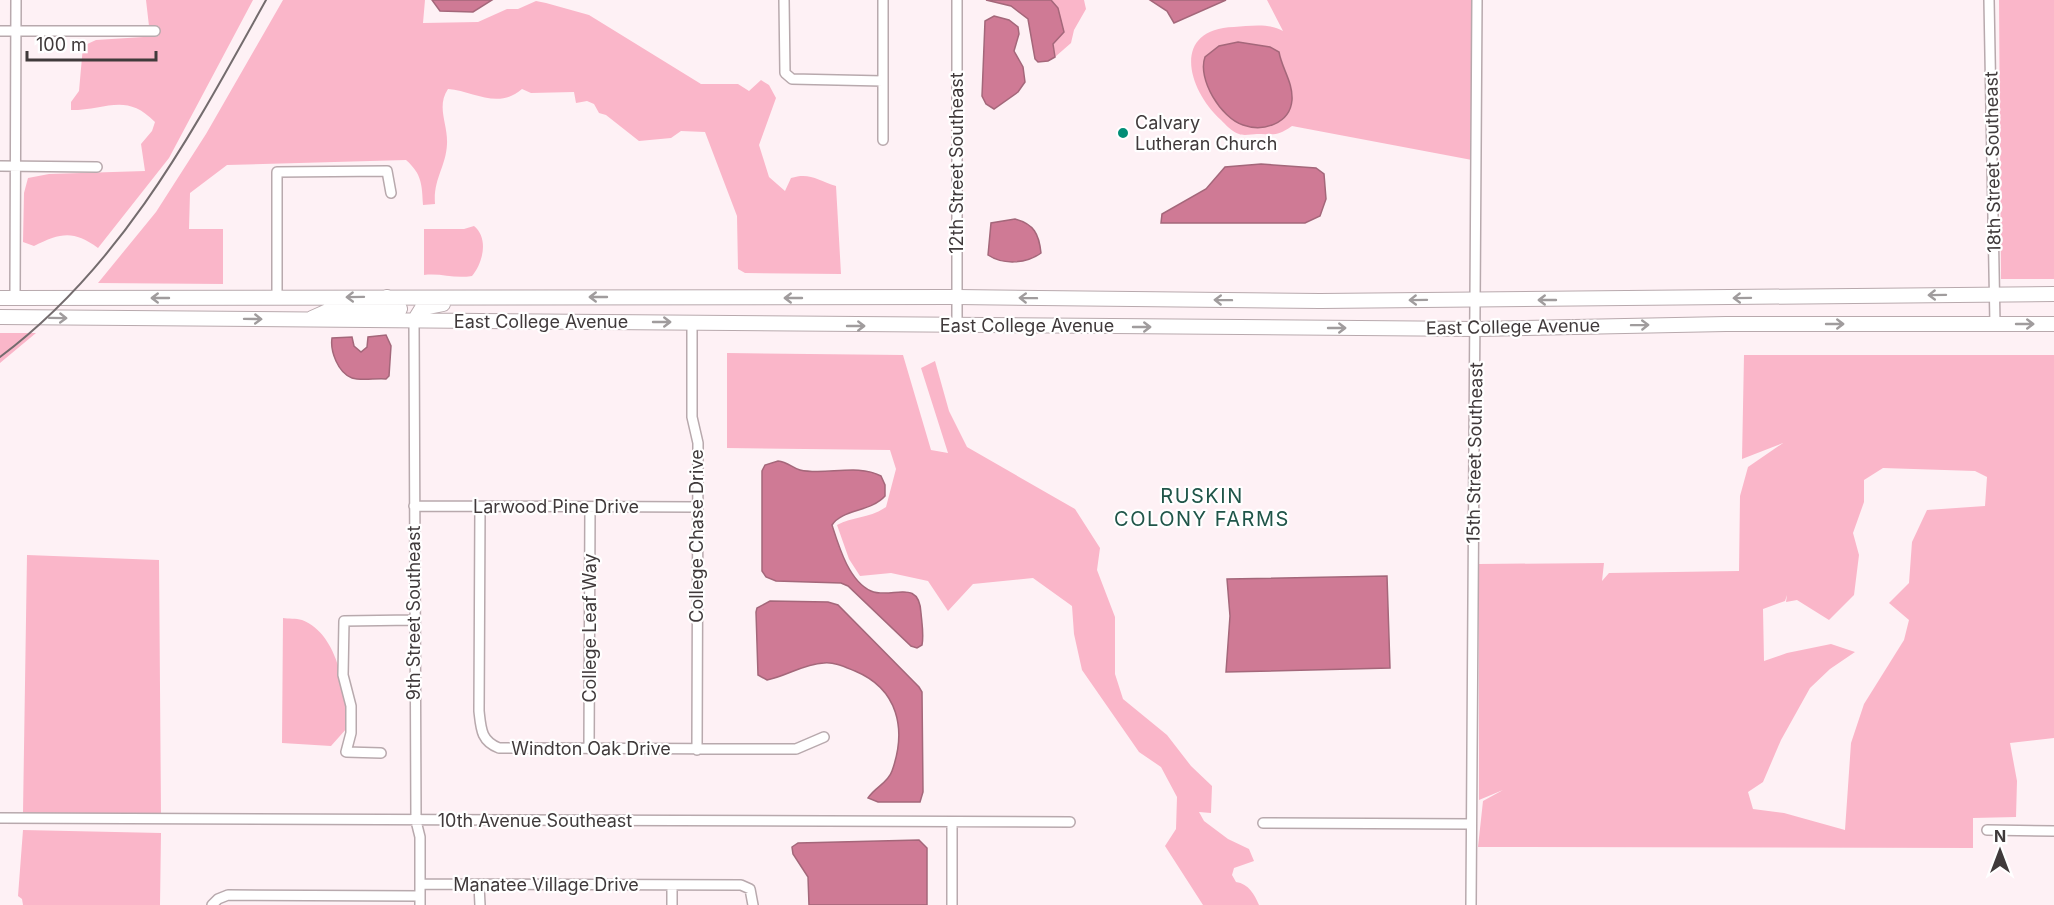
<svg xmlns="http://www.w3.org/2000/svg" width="2054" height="905" viewBox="0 0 2054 905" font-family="Inter,sans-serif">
<rect width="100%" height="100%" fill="#fef1f5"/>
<path fill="#fab6c9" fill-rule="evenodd" d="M146,0H253L169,158L98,248C73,230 61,233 34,246L23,242L24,193L28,178L49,174L145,171L141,144L152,131L155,122C126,92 107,110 71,110V102L79,91L83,46L96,40L159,36V26H149Z
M283,0H425L423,23L478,22L507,9H518L536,1L546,3L589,15L701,84H738L749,91L761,80L769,85L776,98L759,145L769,177L785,191L791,178C809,172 818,180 836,186L841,274L745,273L738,269L737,216L705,132L681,131L671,138L639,141L606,115L599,113L594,104L587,101L576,103L574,92L531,93L522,89C498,110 474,91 448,89C436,107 448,124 447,144C446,167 433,179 435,204L423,205C422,185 422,174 406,160L227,165L190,193L189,229H223V284L98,283L156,212L206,134Z
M1051,0H1084L1086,9L1074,30L1071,43L1055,57L1053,44L1057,39Z
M1267,0H1472V160L1292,126C1276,137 1275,134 1257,134C1252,134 1244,136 1239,134C1232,132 1225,124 1221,120C1187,89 1171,29 1234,27C1250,26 1270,23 1283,31ZM1279,55L1291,86L1266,126H1244Z
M1999,0H2054V279H2001Z
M474,226C489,238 483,263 472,276C454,279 442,273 424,275V229H464Z
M0,333H36L0,363Z
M727,353L903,355L931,450L948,453L921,368L935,361L949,411L967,447L1075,509L1100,548L1097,570L1115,617V674L1123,699L1167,735L1191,766L1212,786L1211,813L1199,812L1204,821L1228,839L1249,849L1254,861L1234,868L1232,875L1236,882C1249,884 1254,894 1259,905H1203L1165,846L1176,829L1177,797L1161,767L1139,752L1082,670L1074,634L1072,606L1033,578L973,584L948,611L928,581L891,573L860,576L849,559L837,525C853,516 869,519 886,507L896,469L890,450L727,448Z
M1744,355H2054V738L2010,743L2017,781L2016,817L1973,818V848L1478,847L1483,801L1503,790L1479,800V564L1604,563L1602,581L1609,573L1739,571L1740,496L1748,467L1783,443L1742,459ZM1883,468L1975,471L1987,477L1985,506L1927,510L1912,542L1909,583L1889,603L1909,620L1904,640L1864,704L1851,743L1845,830L1784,813L1753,809L1748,792L1763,782L1781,740L1810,688L1830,669L1855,652L1831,644L1787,653L1764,661L1763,609L1785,601L1787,595L1786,602L1797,600L1829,620L1854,595L1859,555L1853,533L1864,502V480Z
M27,555L159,560L161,814L23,813Z
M283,618C288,619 296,618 302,620C340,635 346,693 347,728L331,746L282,743Z
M23,830L161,833L160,905H23L22,899L18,896Z"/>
<path fill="#cf7a95" stroke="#a4677a" stroke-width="1.5" d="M432,0H492L473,12L440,11Z
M986,0H1051L1058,8L1064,32L1053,44L1055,57L1048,61L1038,62L1035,59L1028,19L1011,6Z
M1150,0H1226L1174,23L1167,11Z
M994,16L1009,20L1018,27L1019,34L1014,51L1023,67L1025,82L1018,92L994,109L986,104L982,96L985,21Z
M1238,42L1270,47L1279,52C1282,69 1293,82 1292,100C1290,124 1263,132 1243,125C1221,118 1197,79 1205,57L1219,46Z
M1261,164L1316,168L1324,174L1326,199L1320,216L1305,223H1161L1162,214L1206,189L1225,167Z
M1015,219C1034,224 1039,234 1041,253C1026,264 1003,265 988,255L991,223Z
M386,335L391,346L389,376L386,379C376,378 361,381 352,378C338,373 330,351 332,338L352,337L354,346L361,352L367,347L368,337Z
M778,461C788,462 792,468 800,470C825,476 857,463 881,476L885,485V496C871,512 842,509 832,525C839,547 849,581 871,591C891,600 919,577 921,613C922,624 924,635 922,645L917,648L911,646L848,586L841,583L776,581L766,577L762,571V471L765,465Z
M1387,576L1390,668L1226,672L1230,616L1227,579Z
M770,601L828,602L838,605L919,687L922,692L923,792L920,802H878L868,798C875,787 888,783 892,771C907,729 898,689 855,671C845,667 835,662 824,663C803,664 787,676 767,680L758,675L756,612L757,608Z
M919,840L927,848V905H809L808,877L793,854L792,847L798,843Z"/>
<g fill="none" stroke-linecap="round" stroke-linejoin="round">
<defs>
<path id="street" d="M784,0L785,73L792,79L883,81
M1989,0L1995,324
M0,31H155
M883,140V0
M0,166L97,167
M15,298L16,0
M277,298V172L387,171L391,193
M414,321L416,821L420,837V905
M692,322V417L698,443L697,750
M957,326V0
M414,506L698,507
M480,507L479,711C481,729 481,741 499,748L796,749L824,737
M589,748L590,507
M381,753L346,752L351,733V706L343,675L344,621L414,620
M0,818L1070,822
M1263,823L1471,824
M1987,830L2054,831
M420,884L741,885L750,889L753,905
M479,885L480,905
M672,885V905
M212,905L218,899L228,895L420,896
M952,905V822
M1471,905L1477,0"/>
<path id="secondary" d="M0,298L957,297L1320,301L2054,294
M0,317L1477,329L1726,324H2054
M312,318L330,310L397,311L400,309L387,297
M414,321L422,308L443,304"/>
</defs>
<use href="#street" stroke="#b8a9ad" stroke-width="12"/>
<use href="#secondary" stroke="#b8a9ad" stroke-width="16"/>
<use href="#street" stroke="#fff" stroke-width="9"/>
<use href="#secondary" stroke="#fff" stroke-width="14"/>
<path stroke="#746c6e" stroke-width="2" d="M0,357C123,265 193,131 266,0"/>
</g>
<defs><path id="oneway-shaft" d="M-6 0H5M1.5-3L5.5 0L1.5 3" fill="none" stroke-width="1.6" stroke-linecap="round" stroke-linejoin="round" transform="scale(1.5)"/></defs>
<g stroke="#a09c9d">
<use href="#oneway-shaft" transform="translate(1937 295) rotate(179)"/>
<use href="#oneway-shaft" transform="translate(355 297) rotate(179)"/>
<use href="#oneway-shaft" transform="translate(598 297) rotate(-180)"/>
<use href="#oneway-shaft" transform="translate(160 298) rotate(-180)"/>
<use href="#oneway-shaft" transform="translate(793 298) rotate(-180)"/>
<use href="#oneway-shaft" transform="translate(1028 298) rotate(-179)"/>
<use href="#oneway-shaft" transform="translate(1742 298) rotate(179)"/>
<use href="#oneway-shaft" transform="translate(1223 300) rotate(-179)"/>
<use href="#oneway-shaft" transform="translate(1418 300) rotate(179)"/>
<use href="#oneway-shaft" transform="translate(1547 300) rotate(180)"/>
<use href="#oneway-shaft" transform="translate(58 318) rotate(1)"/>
<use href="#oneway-shaft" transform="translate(253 319) rotate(1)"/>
<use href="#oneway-shaft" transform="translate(662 322)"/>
<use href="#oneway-shaft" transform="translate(1835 324)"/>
<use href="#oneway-shaft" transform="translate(2025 324)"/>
<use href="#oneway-shaft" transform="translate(1640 325) rotate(-1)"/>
<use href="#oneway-shaft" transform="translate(856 326)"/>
<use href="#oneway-shaft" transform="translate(1142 327)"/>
<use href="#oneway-shaft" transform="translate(1337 328)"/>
</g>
<circle fill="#028e77" stroke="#fff" stroke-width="2" cx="1123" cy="133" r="6"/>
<g text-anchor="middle" stroke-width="4.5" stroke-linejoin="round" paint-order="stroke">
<g font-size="18" fill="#403a3b" stroke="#fff" text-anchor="start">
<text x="1135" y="129">Calvary<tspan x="1135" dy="21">Lutheran Church</tspan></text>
</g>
<g font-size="18" fill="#403a3b" stroke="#fff">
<text transform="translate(1993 162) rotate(-91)" y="6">18th Street Southeast</text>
<text transform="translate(957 163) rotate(-90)" y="6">12th Street Southeast</text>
<text x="541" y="328">East College Avenue</text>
<text x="1027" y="332">East College Avenue</text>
<text transform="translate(1513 327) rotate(-1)" y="6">East College Avenue</text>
<text transform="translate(1475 453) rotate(-89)" y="6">15th Street Southeast</text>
<text x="556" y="513">Larwood Pine Drive</text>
<text transform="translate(697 536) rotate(-90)" y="6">College Chase Drive</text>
<text transform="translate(414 613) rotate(-90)" y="6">9th Street Southeast</text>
<text transform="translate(590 628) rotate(-90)" y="6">College Leaf Way</text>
<text x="591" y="755">Windton Oak Drive</text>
<text x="535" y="827">10th Avenue Southeast</text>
<text x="546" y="891">Manatee Village Drive</text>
</g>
<g font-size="20" letter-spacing="1.5" fill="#205549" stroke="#fff">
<text x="1202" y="503">RUSKIN<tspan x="1202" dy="23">COLONY FARMS</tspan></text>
</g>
</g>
<g transform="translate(2000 851)" stroke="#ffffff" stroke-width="4.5" paint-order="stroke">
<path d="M0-4.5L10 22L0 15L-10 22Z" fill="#403a3b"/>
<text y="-9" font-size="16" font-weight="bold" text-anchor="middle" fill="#403a3b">N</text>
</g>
<path d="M27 51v9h129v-9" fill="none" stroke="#403a3b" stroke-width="3"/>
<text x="36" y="51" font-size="18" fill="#403a3b" stroke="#ffffff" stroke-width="4.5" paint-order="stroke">100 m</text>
</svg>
